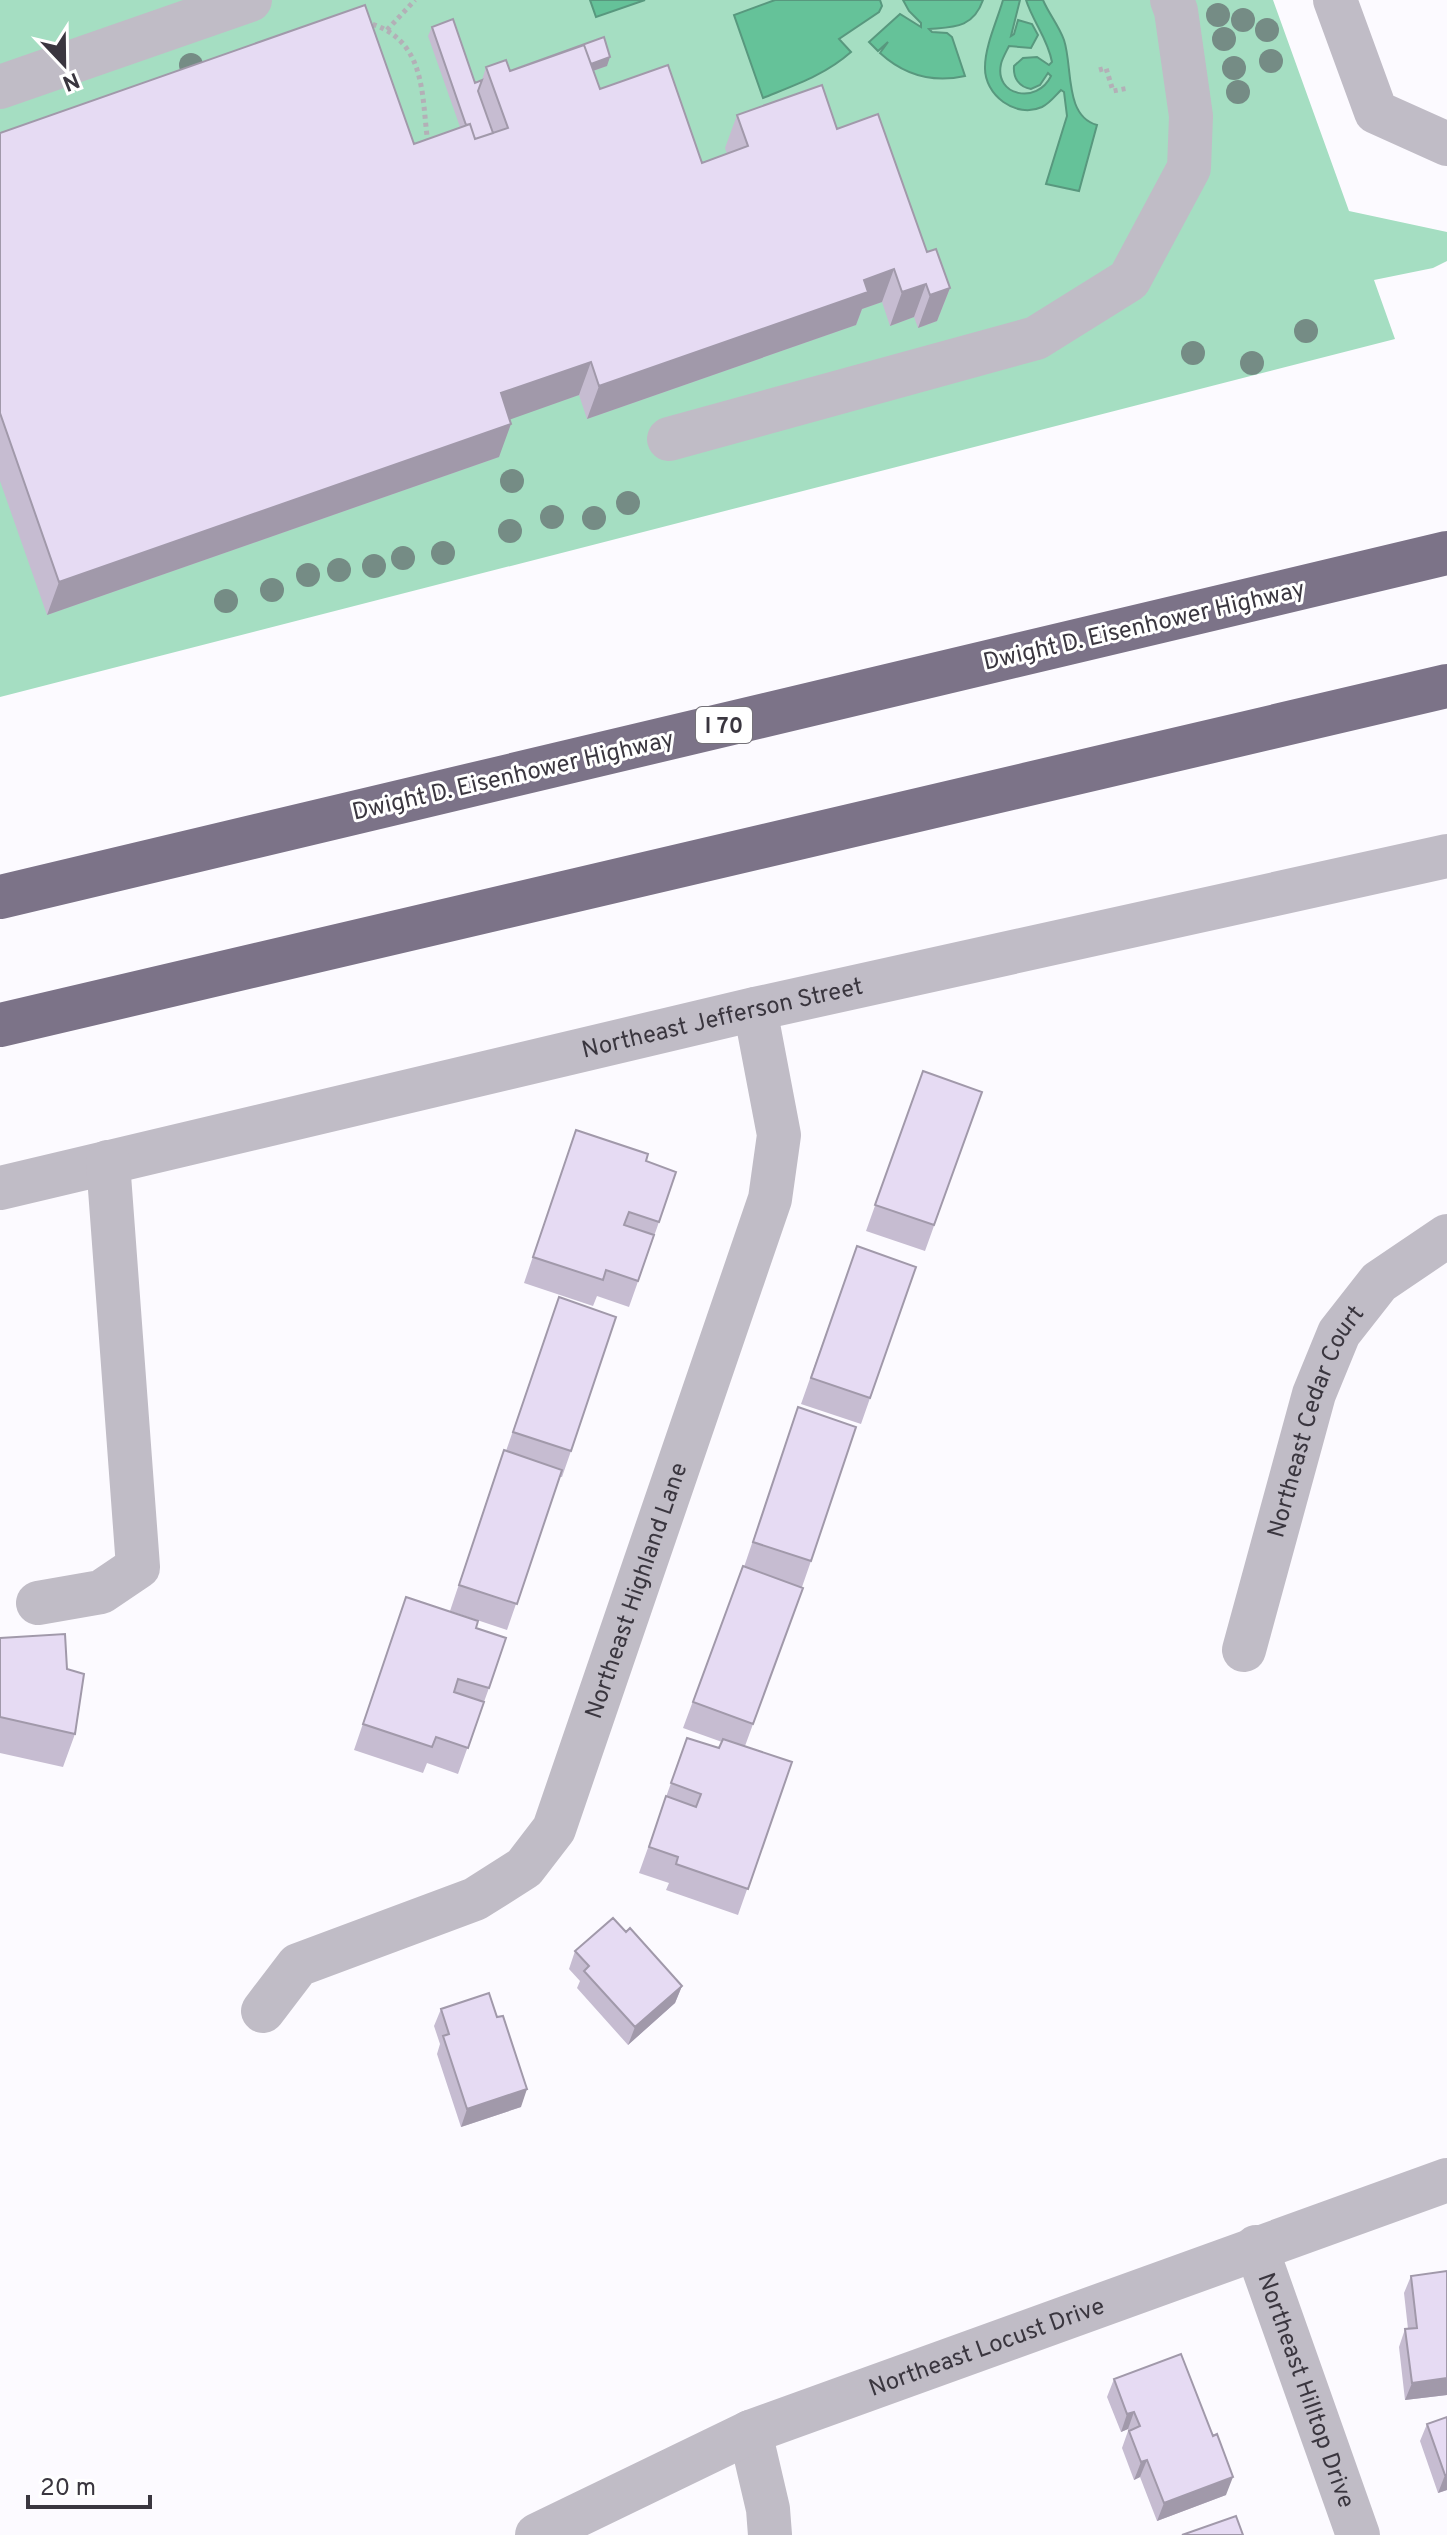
<svg xmlns="http://www.w3.org/2000/svg" width="1447" height="2535" viewBox="0 0 1447 2535" font-family="Overpass,sans-serif">
<rect width="100%" height="100%" fill="#fcfaff"/>
<path fill="#a5dec2" d="M0,0H1273L1349,211L1447,232V261L1433,268L1374,280L1395,339L0,697Z"/>
<path fill="#65c299" stroke="#58987e" stroke-width="2" d="M590,0H645L596,17Z
M775,0H880L882,6L879,12L839,39L851,52C825,75 795,85 763,98L734,15Z
M903,0H983C973,29 952,27 929,29L932,32L947,33L952,37L965,76C933,83 904,75 880,53L888,42L878,51L869,42L900,14L921,27V23L909,11Z
M1003,0H1020L1011,36L1014,34L1018,20L1032,24L1038,35L1031,48L1009,46C1006,52 1002,59 1001,64C994,96 1037,105 1051,76L1048,73L1040,85L1031,89C1019,87 1013,78 1014,66L1023,58L1037,57L1049,65L1052,62C1048,39 1033,22 1026,0H1043C1049,14 1059,26 1064,40C1073,67 1064,116 1097,125L1079,191L1046,184L1067,116L1064,92L1061,90C1055,96 1050,103 1042,107C1016,119 984,95 985,67C985,46 997,21 1003,0Z"/>
<g fill="none" stroke-linecap="round" stroke-linejoin="round">
<path stroke="#b3b0b7" stroke-width="5" stroke-dasharray="4 4" stroke-linecap="butt" d="M365,22C427,38 421,93 428,144
M387,30L415,0
M1099,70L1106,68L1113,91L1129,88"/>
<g stroke="#c0bcc6" stroke-width="44">
<path d="M1335,0L1376,112L1447,144"/>
<path d="M0,87L250,0"/>
<path d="M669,439L1036,338L1129,280L1189,168L1191,116L1176,11L1172,0"/>
<path id="s1" d="M0,1188L755,1009L1447,856"/>
<path d="M38,1603L101,1592L138,1567L108,1162"/>
<path id="s2" d="M1244,1650L1314,1394L1339,1333L1379,1282L1447,1236"/>
<path id="s3" d="M263,2011L298,1965L475,1899L524,1868L554,1829L770,1199L779,1135L755,1009"/>
<path id="s4" d="M1256,2247L1358,2535"/>
<path d="M750,2432L768,2509L770,2535"/>
<path id="s5" d="M537,2535L750,2432L1447,2180"/>
</g>
<path stroke="#7c7388" stroke-width="44" d="M0,897L1447,553
M0,1025L1447,686"/>
</g>
<g fill="#758c85">
<circle cx="1218" cy="15" r="12"/>
<circle cx="1243" cy="20" r="12"/>
<circle cx="1267" cy="30" r="12"/>
<circle cx="1224" cy="39" r="12"/>
<circle cx="1271" cy="61" r="12"/>
<circle cx="191" cy="65" r="12"/>
<circle cx="1234" cy="68" r="12"/>
<circle cx="1238" cy="92" r="12"/>
<circle cx="1306" cy="331" r="12"/>
<circle cx="1193" cy="353" r="12"/>
<circle cx="1252" cy="363" r="12"/>
<circle cx="512" cy="481" r="12"/>
<circle cx="628" cy="503" r="12"/>
<circle cx="552" cy="517" r="12"/>
<circle cx="594" cy="518" r="12"/>
<circle cx="510" cy="531" r="12"/>
<circle cx="443" cy="553" r="12"/>
<circle cx="403" cy="558" r="12"/>
<circle cx="374" cy="566" r="12"/>
<circle cx="339" cy="570" r="12"/>
<circle cx="308" cy="575" r="12"/>
<circle cx="272" cy="590" r="12"/>
<circle cx="226" cy="601" r="12"/>
</g>
<path fill="#c6bcd1" d="M432,27L475,83L482,80L486,67L510,70L607,66L593,71L600,89L702,163L727,154L725,148L737,115L837,129L927,252L950,288L937,321L918,328L914,317L890,326L882,302L862,309L856,325L587,419L579,395L510,419L499,457L47,615L0,481V133L414,144L460,127L428,36Z
M923,1071L982,1092L925,1251L866,1231Z
M567,1156L646,1161L659,1222L629,1307L597,1296L593,1306L524,1283Z
M857,1246L916,1267L861,1424L801,1404Z
M559,1297L571,1451L562,1477H560L507,1630L450,1611L495,1476L504,1450L506,1451Z
M798,1407L811,1561L802,1587L803,1588L745,1746L792,1762L738,1915L666,1890L669,1883L639,1873L687,1738L719,1748L722,1742L683,1728L743,1566L744,1567Z
M406,1597L489,1688L458,1774L427,1763L423,1773L354,1750Z
M0,1638L67,1669L75,1734L63,1767L0,1753Z
M626,1932L682,1986L675,2003L628,2045L577,1988L580,1981L569,1969L575,1951Z
M441,2009L521,2107L461,2127L437,2054L440,2044L434,2026Z
M1447,2271V2395L1405,2400L1399,2347L1405,2329H1408L1404,2293L1411,2276Z
M1114,2379L1226,2495L1157,2521L1140,2477L1134,2480L1122,2448L1128,2431V2429L1121,2432L1107,2397Z
M1447,2417V2490L1438,2493L1420,2441L1427,2424Z"/>
<path fill="#a199aa" d="M610,57L607,66L498,104L502,95Z
M894,269L882,302L862,309L856,325L587,419L599,386L864,280Z
M926,284L914,317L890,326L902,292Z
M950,288L937,321L918,328L930,295Z
M591,362L579,395L489,427L501,393Z
M511,424L499,457L47,615L59,582Z
M682,1986L675,2003L628,2045L635,2027Z
M527,2089L521,2107L461,2127L467,2109Z
M1447,2378V2395L1405,2400L1412,2383Z
M1134,2412L1128,2429L1121,2432L1127,2414Z
M1147,2460L1140,2477L1134,2480L1141,2462Z
M1445,2475H1447V2490L1438,2493Z
M1233,2477L1226,2495L1157,2521L1164,2503Z"/>
<path fill="#e6dbf3" stroke="#a199aa" stroke-width="2" d="M365,5L414,144L470,124L475,139L508,128L486,67L506,60L510,71L584,45L600,89L668,65L702,163L748,146L737,115L822,85L837,129L878,114L927,252L936,249L950,288L930,295L926,284L902,292L894,269L864,280L868,292L599,386L591,362L501,393L511,424L59,582L0,413V133Z
M453,19L475,83L482,80L478,91L493,133L475,139L470,124L466,125L432,27Z
M604,37L610,57L591,64L584,45L510,71Z
M923,1071L982,1092L934,1225L875,1205Z
M576,1130L648,1154L646,1161L676,1172L659,1222L629,1212L624,1225L654,1235L638,1281L606,1270L603,1280L533,1257Z
M857,1246L916,1267L870,1398L811,1378Z
M559,1297L616,1317L571,1451L513,1432Z
M798,1407L856,1427L811,1561L753,1542Z
M504,1450L562,1470L517,1604L459,1585Z
M743,1566L803,1588L753,1724L693,1702Z
M406,1597L478,1621L476,1628L506,1638L489,1688L458,1679L454,1692L484,1702L468,1748L436,1737L432,1747L363,1724Z
M65,1634L67,1669L84,1674L75,1734L0,1717V1638Z
M687,1738L719,1748L723,1739L792,1762L748,1889L676,1864L678,1857L649,1847L666,1796L696,1807L701,1794L671,1783Z
M613,1918L626,1932L630,1928L682,1986L635,2027L584,1971L589,1966L575,1951Z
M489,1993L497,2017L503,2016L527,2089L467,2109L443,2036L449,2034L441,2009Z
M1447,2271V2378L1412,2383L1405,2329L1417,2328L1411,2276Z
M1181,2354L1213,2436L1217,2434L1233,2477L1164,2503L1147,2460L1141,2462L1129,2431L1140,2426L1134,2412L1127,2414L1114,2379Z
M1447,2417V2475H1445L1427,2424Z
M1236,2516L1243,2535H1182Z"/>
<g text-anchor="middle" stroke-width="6" stroke-linejoin="round" paint-order="stroke">
<rect fill="#fff" stroke="#757279" stroke-width="2" x="696" y="707" width="56" height="36" rx="6"/>
<g font-size="22" font-weight="bold" fill="#3a363f">
<text x="724" y="733">I 70</text>
</g>
<g font-size="24" fill="#3a363f" stroke="#fff">
<text transform="translate(1144 625) rotate(-13)" y="8">Dwight D. Eisenhower Highway</text>
<text transform="translate(513 775) rotate(-13)" y="8">Dwight D. Eisenhower Highway</text>
<text dy="8" stroke="none"><textPath href="#s1" startOffset="742">Northeast Jefferson Street</textPath></text>
<text dy="8" stroke="none"><textPath href="#s2" startOffset="240">Northeast Cedar Court</textPath></text>
<text dy="8" stroke="none"><textPath href="#s3" startOffset="606">Northeast Highland Lane</textPath></text>
<text dy="8" stroke="none"><textPath href="#s5" startOffset="488">Northeast Locust Drive</textPath></text>
<text dy="8" stroke="none"><textPath href="#s4" startOffset="152">Northeast Hilltop Drive</textPath></text>
</g>
</g>
<g transform="translate(64 64) rotate(158)" stroke="#ffffff" stroke-width="6" paint-order="stroke">
<path d="M0-6L14 30L0 20L-14 30Z" fill="#3a363f"/>
<text y="-12" font-size="22" font-weight="bold" text-anchor="middle" fill="#3a363f">N</text>
</g>
<path d="M28 2495v12h122v-12" fill="none" stroke="#3a363f" stroke-width="4"/>
<text x="40" y="2495" font-size="24" fill="#3a363f" stroke="#ffffff" stroke-width="6" paint-order="stroke">20 m</text>
</svg>
